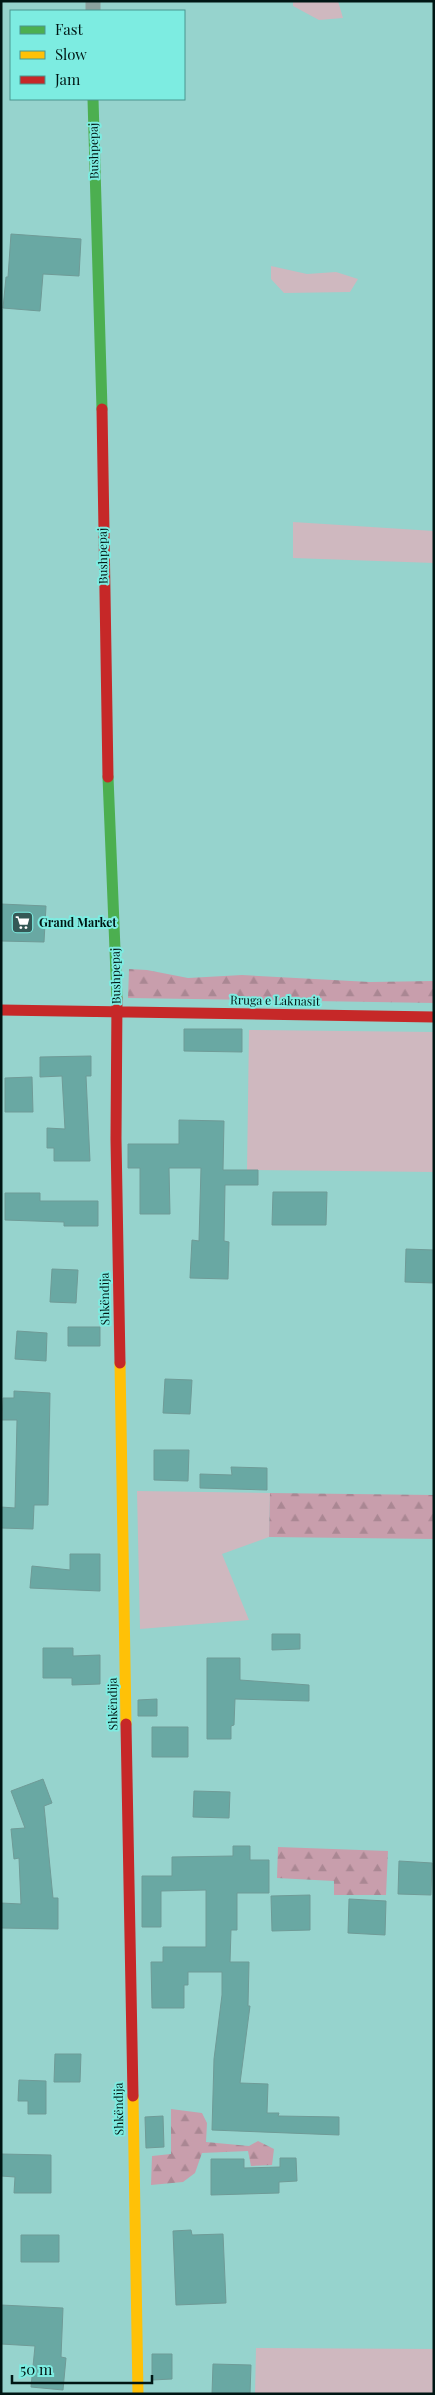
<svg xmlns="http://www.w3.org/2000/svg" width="435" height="2395" viewBox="0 0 435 2395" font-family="'Playfair Display',serif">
<defs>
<pattern id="forest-firs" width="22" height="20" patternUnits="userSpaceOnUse" patternTransform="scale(1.25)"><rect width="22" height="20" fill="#c89eac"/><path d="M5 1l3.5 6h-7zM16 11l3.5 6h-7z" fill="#aa8793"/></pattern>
</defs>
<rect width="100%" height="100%" fill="#96d3cd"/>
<path fill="#cfb8bf" d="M293,1H338L343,18L319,20L293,6Z
M271,266L307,274L336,272L358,279L350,292L284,293L271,279Z
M293,522L434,531V563L293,558Z
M249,1030L434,1032V1172L247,1170Z
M137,1491L270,1493L269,1537L222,1554L249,1620L140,1629Z
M256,2348L434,2349V2394H255Z"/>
<path fill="url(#forest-firs)" d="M129,969L147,970L188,978L242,975L370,982L434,981V1003L128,998Z
M270,1493L434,1495V1539L269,1537Z
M278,1847L388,1851L386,1895H334V1881L277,1878Z
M171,2109L202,2113L207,2123L206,2142L249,2146L258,2141L274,2149L272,2165L251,2166L248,2151L202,2153L195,2173L183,2182L151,2185L152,2156L171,2154Z"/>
<path fill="#69a8a3" stroke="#6f9b97" d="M11,234L81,239L79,276L43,274L40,311L3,308L6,277H8Z
M1,904L46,906L44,942L1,941Z
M184,1029H242V1052L184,1051Z
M91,1056V1076H86L90,1161H54V1148H47V1128L65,1129L62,1076L40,1077V1057Z
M32,1077L33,1112H5V1078Z
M179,1120L224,1121L223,1170H258V1185H225L224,1241L229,1242L228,1279L190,1278L192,1240L199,1241L201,1168H169L170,1214H140V1168H128V1144H179Z
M273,1192H327L326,1225H272Z
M5,1193H40V1201H98V1226H64V1222L5,1220Z
M406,1249L434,1250V1283L405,1282Z
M52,1269L78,1270L76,1303L50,1302Z
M68,1327H100V1346H68Z
M17,1331L47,1333L46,1361L15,1359Z
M165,1379L192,1380L190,1414L163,1413Z
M14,1391L50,1393L48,1505H34L33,1529L1,1528V1507L15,1508L17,1420H2L3,1398H14Z
M154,1450H189L188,1481L154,1480Z
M231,1467L267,1468V1490L200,1488V1474L232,1475Z
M70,1554H100V1591L30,1588L32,1566L70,1570Z
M272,1634H300V1649L272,1650Z
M43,1648H73V1656L100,1655V1684L72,1685V1678H43Z
M207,1658H240V1680L309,1685V1701L235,1699L234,1725L231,1726V1739H207Z
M157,1699V1716H138V1700Z
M152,1727H188V1757H152Z
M43,1779L52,1803L44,1806L53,1898H58V1929L1,1928V1903L21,1904L19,1858L14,1859L11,1829L25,1828L11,1791Z
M194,1791L230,1792L229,1818L193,1817Z
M233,1846H250V1860H269V1893H237V1930H231L230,1962H249L248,2006H250L240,2083L268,2084L267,2113H279L278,2116L339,2117V2135L212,2130L214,2059L222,1995V1972H188V1985H184V2008H152L151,1962H163V1947H206V1890L161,1891V1927H142V1876H172V1857L233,1856Z
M399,1861L432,1863L431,1895L398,1894Z
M310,1895V1930L272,1931L271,1896Z
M349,1899L386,1901L385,1935L348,1933Z
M55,2054H81L80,2082H54Z
M19,2080L46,2081V2114H28V2101H18Z
M163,2116L164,2147L146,2148L145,2117Z
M1,2154L51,2155V2193H14L15,2177L1,2176Z
M280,2158H296L297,2181L279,2182V2193L211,2195V2159H244V2168L280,2167Z
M191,2230L192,2235L223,2234L226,2303L176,2305L173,2231Z
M21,2235H59V2262H21Z
M1,2305L63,2308L61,2357L66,2358L63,2390L31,2387L35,2346L1,2344Z
M152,2354H172V2379L152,2380Z
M213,2364L251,2365L250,2394H212Z"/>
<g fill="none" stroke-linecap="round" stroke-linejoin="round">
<path stroke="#8ba19e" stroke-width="15" d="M93,11V1"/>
<path stroke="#4caf50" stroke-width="11" d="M93,99L102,409
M108,777L117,999"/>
<path stroke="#ffc107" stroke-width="11" d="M120,1363L126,1724
M133,2096L138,2394"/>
<path stroke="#c62828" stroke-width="11" d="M102,409L108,777
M117,999L116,1139L120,1363
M1,1010L434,1017
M126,1724L133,2096"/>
</g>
<defs>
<symbol id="supermarket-square" viewBox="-11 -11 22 22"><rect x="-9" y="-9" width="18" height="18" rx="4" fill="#345855" stroke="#7dece1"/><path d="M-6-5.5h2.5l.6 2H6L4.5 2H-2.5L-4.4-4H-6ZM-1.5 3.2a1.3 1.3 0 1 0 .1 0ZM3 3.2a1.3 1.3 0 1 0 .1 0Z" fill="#fff"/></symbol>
</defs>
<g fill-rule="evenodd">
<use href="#supermarket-square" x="10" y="910" width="25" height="25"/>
</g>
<g text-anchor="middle" stroke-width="4" stroke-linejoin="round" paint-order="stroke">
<g font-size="12" fill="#001614" stroke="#7dece1">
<text transform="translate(94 151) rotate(-91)" y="4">Bushpepaj</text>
<text transform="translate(103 556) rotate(-91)" y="4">Bushpepaj</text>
<text transform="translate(116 976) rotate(-91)" y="4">Bushpepaj</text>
<text transform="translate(275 1001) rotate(1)" y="4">Rruga e Laknasit</text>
<text transform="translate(105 1299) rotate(-91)" y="4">Shkëndija</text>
<text transform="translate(113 1704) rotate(-91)" y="4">Shkëndija</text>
<text transform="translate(119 2109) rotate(-91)" y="4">Shkëndija</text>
</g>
<g font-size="12" font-weight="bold" fill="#001614" stroke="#7dece1" text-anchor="start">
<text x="39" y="927">Grand Market</text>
</g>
</g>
<rect width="435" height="2395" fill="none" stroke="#001614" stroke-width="5"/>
<rect x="10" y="10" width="175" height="90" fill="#7dece1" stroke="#4b968f"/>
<rect x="20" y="26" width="25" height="8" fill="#4caf50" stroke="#4b968f"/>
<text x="55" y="35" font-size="15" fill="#001614">Fast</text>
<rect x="20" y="51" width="25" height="8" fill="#ffc107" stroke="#4b968f"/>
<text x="55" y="60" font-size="15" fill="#001614">Slow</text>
<rect x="20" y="76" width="25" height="8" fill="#c62828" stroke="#4b968f"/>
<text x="55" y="85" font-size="15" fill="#001614">Jam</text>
<path d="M12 2375v8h140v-8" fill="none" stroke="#001614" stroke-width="2.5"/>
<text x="20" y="2375" font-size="15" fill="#001614" stroke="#7dece1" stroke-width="4" paint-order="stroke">50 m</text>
</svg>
